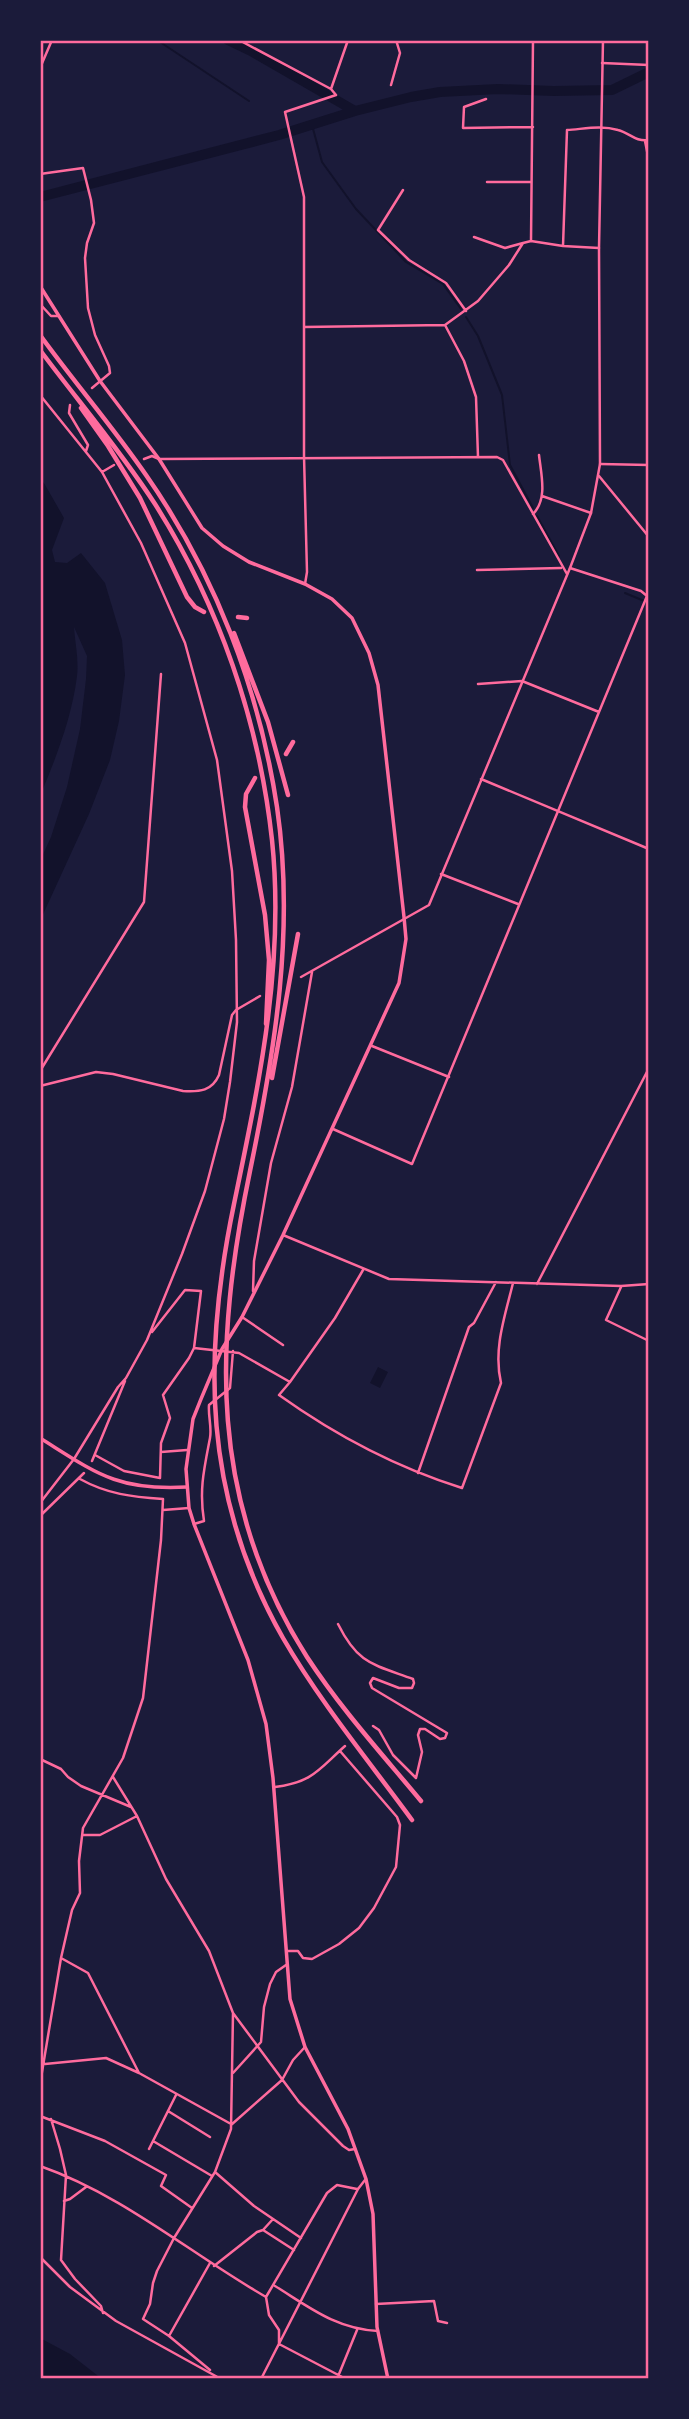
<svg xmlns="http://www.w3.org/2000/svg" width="689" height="2419" viewBox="0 0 689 2419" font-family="'Work Sans',sans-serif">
<rect width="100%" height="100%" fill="#1b1b3a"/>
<path fill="#12122b" d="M40,480L44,483L64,518L52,550L55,562L67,563L81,553L105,583L122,640L125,675L119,721L110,760L89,814L40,921V861L51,837L67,787L80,729L86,679L87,656L74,627C75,643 79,659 77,676C72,717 56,758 40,796Z
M378,1367L388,1372L380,1388L370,1383Z
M40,2338L70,2354L102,2379H40Z"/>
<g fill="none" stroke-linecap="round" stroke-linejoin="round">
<path stroke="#12122b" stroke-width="2" d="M157,40L249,101
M312,125L322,162L356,209L406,262L443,284L461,309
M275,132L279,135
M466,317L478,336L502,395L510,465L533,508
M537,516L559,556
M625,593L649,603"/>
<path stroke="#12122b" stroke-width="10" d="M228,40L251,51L355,111
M40,197L279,135L355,111L411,97L440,92L498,89L554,91L612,90L649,72"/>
<path stroke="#ff6b9d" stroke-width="2.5" d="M82,40L84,41
M239,40L331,89
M602,63L649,65
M40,68L52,40
M391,85L400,53L396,40
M486,99L464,107L463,128L533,127
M645,141L649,161
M40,174L83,168L91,200L94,223L87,243L85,258L88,308L95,335L109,366L110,373L92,388
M487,182H531
M403,190L378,230L409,260L446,283L466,311
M474,237L505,248L523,243
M531,241L533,40
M563,246L567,130C584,129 601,125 618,130C630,133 635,142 649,140
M40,304L51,316H59
M445,325L464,361L476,397L478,457
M304,327L445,325L478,301L509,265L523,243L531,241L563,246L599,248
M40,395L102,472L141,543L185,643L217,760L232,871L236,940L237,1022L230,1082L224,1119L205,1191L182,1254L147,1340L126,1378L118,1387L74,1459L40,1503
M70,405L69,413L88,445L86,451
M144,459L152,456L159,459L497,457L503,460L567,574
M600,464L649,465
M102,472L114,465
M599,476L649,537
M542,496L591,513
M533,514C548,499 541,474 539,455
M477,570L561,568
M305,584L307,572L304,456V197L285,112L336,95L331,89L348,40
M478,684L522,681L599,712
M441,874L518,904
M372,1046L449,1077
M40,1071L144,902L161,674
M333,1129L412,1164L647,596L641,591L570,568
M283,1235L389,1279L621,1286L649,1284
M537,1284L649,1068
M621,1287L606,1320L649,1341
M253,1291L254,1261L271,1163L292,1087L312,972
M242,1317L283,1345
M194,1348L239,1353L290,1382L335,1318L363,1270
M290,1382L279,1395C335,1435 395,1467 462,1488L501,1383C493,1349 505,1316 513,1283
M161,1452L187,1450
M95,1455L124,1471L160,1478L161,1443L170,1418L163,1395L189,1358L194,1348L201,1291L185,1290L152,1332
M92,1461L125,1381
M418,1473L469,1327L474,1323L496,1282
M163,1510L189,1508
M40,1516L84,1473
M194,1524L204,1521C199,1490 204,1469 210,1438C212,1427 208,1416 209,1405L230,1388L233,1351
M338,1624C358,1664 372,1664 413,1679L414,1683L412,1688H399L373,1678L370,1683L372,1688L447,1733L445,1738L440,1739L425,1729H420L418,1735L422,1752L416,1778L393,1755L379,1730L373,1726
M40,1759L61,1769L68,1777L81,1786L131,1807
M113,1777L137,1816L166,1879L209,1951L233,2013L299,2102L343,2146L349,2150L355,2149
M275,1787C313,1782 318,1770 345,1746
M83,1835H100L137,1816
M288,1951H298L303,1958L312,1959L339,1944L359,1928L374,1908L396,1867L400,1825L397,1817L340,1751
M61,1958L88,1973L139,2073
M45,2064L106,2058L139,2073L231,2124
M233,2073L261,2042L264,2007L270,1984L276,1972L286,1965
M40,2084L61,1958L72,1910L80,1893L79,1861L83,1828L123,1758L143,1698L161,1540L163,1499C132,1497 107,1494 80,1479
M168,2111L210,2137
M40,2116L105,2141L166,2175L161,2186L192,2208
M51,2119L60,2149L66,2175L61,2260L75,2279L101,2306L103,2313
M231,2125L282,2080L293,2060L305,2047
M153,2141L212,2176
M149,2149L176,2095
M40,2166C123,2195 191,2254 266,2297L269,2315L279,2330V2344
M215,2172L254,2206L301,2238
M64,2201L70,2199L86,2187
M263,2230L273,2219
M40,2257L70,2287L116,2321L221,2379
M210,2263L169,2336L210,2370
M214,2266L257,2232L263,2230L294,2250
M275,2286C309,2307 336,2329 378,2331
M266,2297L327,2193L337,2185L357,2189
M376,2304L434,2301L438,2321L447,2323
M169,2336L143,2319L150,2304L153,2283L157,2271L174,2238L215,2172L231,2129L233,2013
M279,2344L346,2379
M261,2379L358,2189L365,2180
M337,2379L357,2330"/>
<path stroke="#ff6b9d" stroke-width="2.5" d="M481,779L649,849
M301,977L429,905L570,568L591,513L600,464L599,248L603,40
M40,1086L96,1072L113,1074L183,1091C200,1092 212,1091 219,1075L232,1015L236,1010L260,996"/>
<path stroke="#ff6b9d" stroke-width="3.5" d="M40,1438C96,1473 117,1491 187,1487"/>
<path stroke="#ff6b9d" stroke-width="3.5" d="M40,286L100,381L159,459L202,528L223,546L249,562L305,584L332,599L352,618L369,653L378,685L404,917L406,939L399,983L283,1235L242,1317L222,1349L201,1399L193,1419L186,1469L189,1508L194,1524L248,1660L266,1724L273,1778L290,1999L305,2047L348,2129L366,2179L373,2214L377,2327L388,2379"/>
<path stroke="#ff6b9d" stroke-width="4.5" d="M40,335C74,382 113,427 146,475C215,574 259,688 277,807C295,930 275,1050 250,1171C214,1345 208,1501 307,1657C341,1709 382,1754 421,1801
M40,350C78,401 120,450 155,504C219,605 259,721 272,840C285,964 259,1083 234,1204C202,1358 203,1497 283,1638C320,1702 368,1760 412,1820
M81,408L108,446L140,498L187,597L195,607L204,612
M238,617L247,618
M234,633L268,722L288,795
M286,754L293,742
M255,778L246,794L245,807L265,915L269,960L266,1024
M272,1078L298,934"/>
</g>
<rect width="689" height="2419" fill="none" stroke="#1b1b3a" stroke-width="84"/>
<rect x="42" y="42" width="605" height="2335" fill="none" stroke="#ff6b9d" stroke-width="2.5"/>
</svg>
